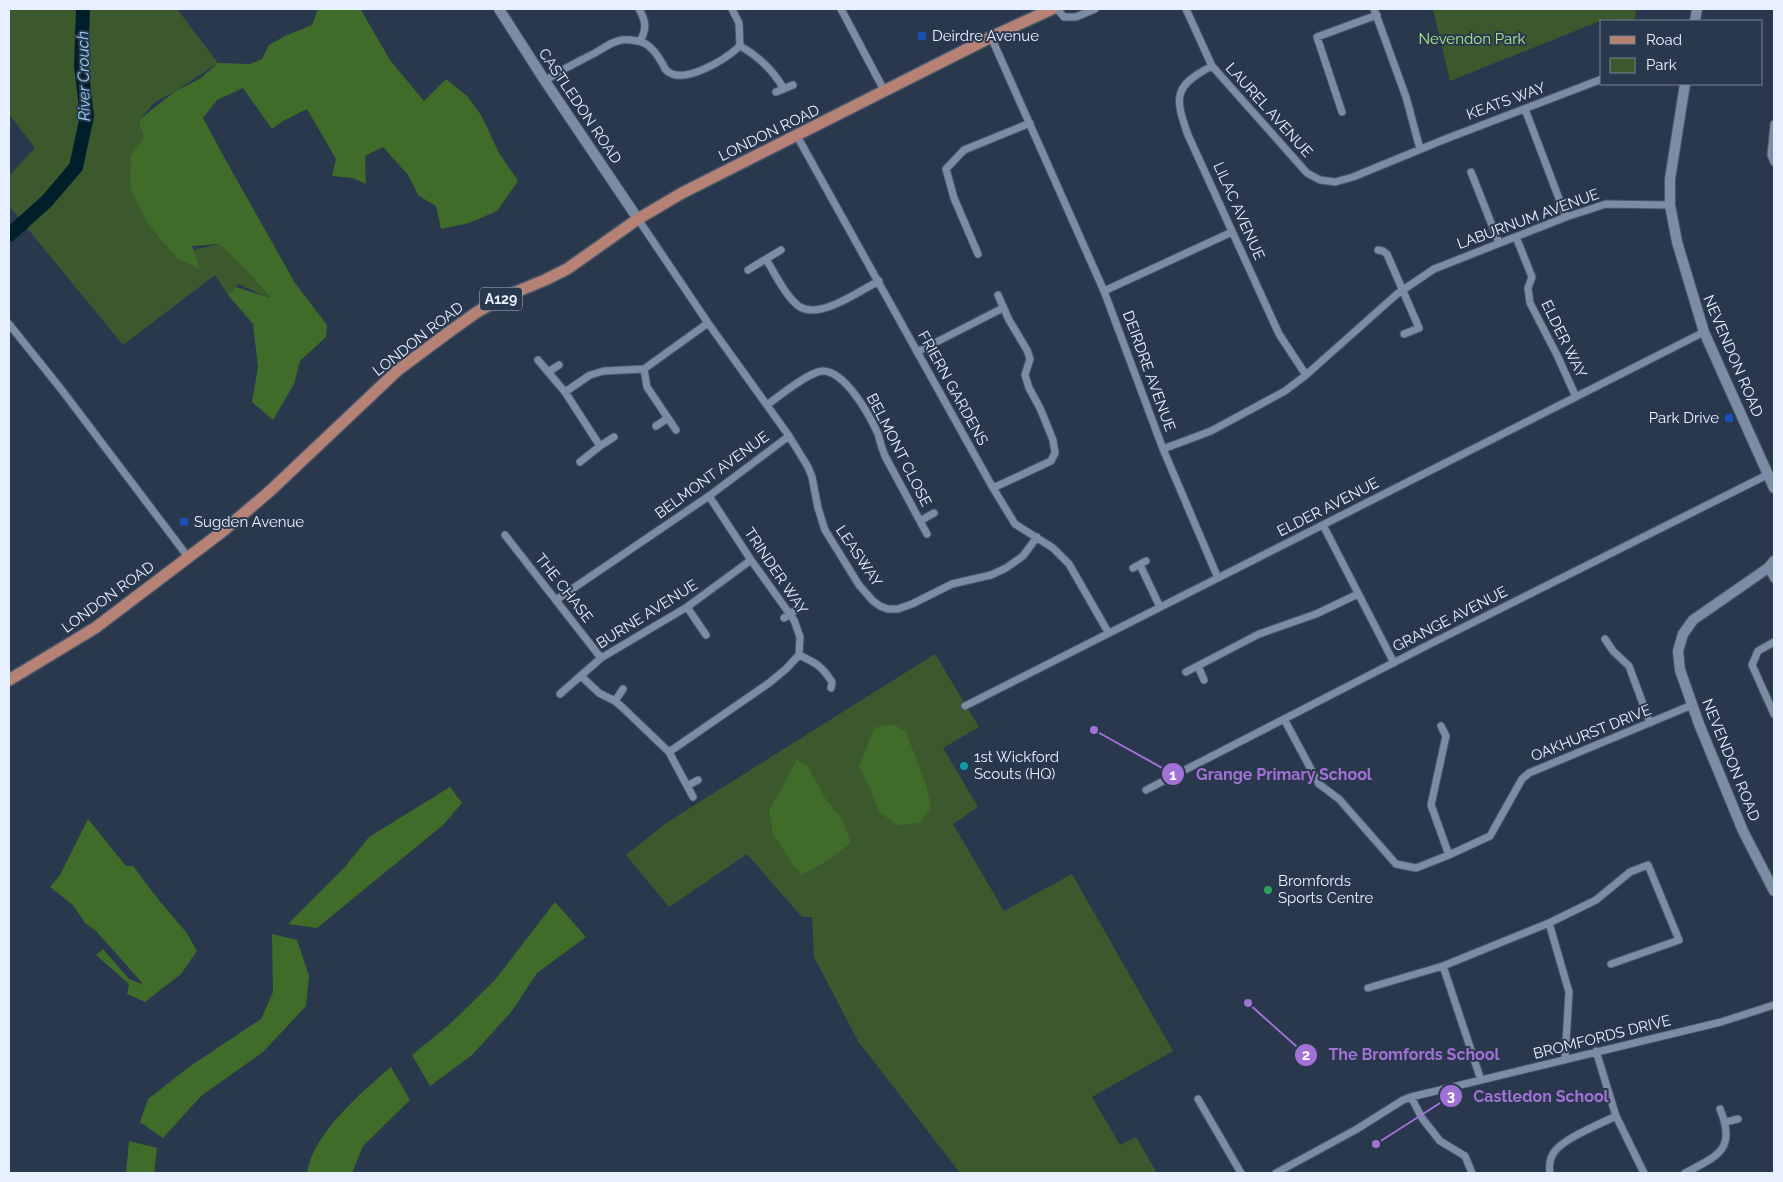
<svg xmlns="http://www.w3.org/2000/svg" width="1783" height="1182" viewBox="0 0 1783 1182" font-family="Raleway,sans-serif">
<rect width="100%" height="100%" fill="#2a384e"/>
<path fill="#3c592e" d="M9,9H177L218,63L174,92L155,102L139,120L200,268L193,250L219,244L252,276L270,299L239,284L228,295L215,275L123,345L9,206V176L35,148L9,114Z
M1433,9H1636L1635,21L1605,19L1450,81Z
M935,654L979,727L943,748L978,807L953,824L1004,911L1072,874L1173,1051L1092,1097L1120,1145L1136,1137L1157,1173H960L858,1041L814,957L812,917H802L747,854L669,907L626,855L666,823Z"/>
<path fill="#3f6c28" d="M318,9H362L361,10L390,60L424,101L446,79L467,96L481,115L499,153L518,181L497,211L469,223L441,229L436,206L419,196L408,175L383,147L365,156L366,184L353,178L332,176L336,159L307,109L283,121L272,129L243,88L217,100L203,118L229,166L295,283L327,325L326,337L300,361L294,384L273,420L252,402L258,367L253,324L228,295L236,287L270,298L252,276L219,244L192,246L200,269L177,258L148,224L130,188L131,155L144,138L139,120L174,92L201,78L218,63L250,64L262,59L269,45L285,36L312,25Z
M893,724L906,732L926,785L931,807L921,823L897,825L878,811L871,790L859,767L874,728Z
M797,760L807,765L826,800L841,817L851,843L830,859L802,875L792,863L773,834L769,811Z
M450,787L462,803L443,825L317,928L288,924L344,868L369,837Z
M88,819L126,866H133L158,899L186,932L197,951L181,974L145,1002L127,994L129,984L96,955L103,949L129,979L144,985L96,931L85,923L73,905L50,887L60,875Z
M555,902L586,937L537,973L512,1011L472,1055L430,1086L412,1055L451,1023L495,980Z
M272,934L297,940L309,976L306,1006L263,1052L201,1096L163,1138L140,1122L148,1099L189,1067L261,1019L273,992Z
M391,1067L410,1100L363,1146L352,1173H307C313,1133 362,1092 391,1067Z
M129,1141L157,1148L154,1173H126Z"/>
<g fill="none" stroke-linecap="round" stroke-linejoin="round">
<path stroke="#011e2b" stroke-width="14" d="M9,235L47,201L76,167L87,116L81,66L83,9"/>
<defs>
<path id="street" d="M639,9C646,21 647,29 640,41
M732,9L739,23L740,46
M841,9L885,92
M1057,9L1064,17H1076L1095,9
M1186,9L1212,66L1307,173L1320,180L1335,182L1353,177L1443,140L1602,79
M1374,9L1406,97L1420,149
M991,37L1104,291L1163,449L1218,578
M740,46C760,57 773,70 784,89
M1212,66C1174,86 1174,96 1188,135L1279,334L1306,375
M545,81C560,70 578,62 595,53C602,49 610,43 618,41C624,39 632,40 637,41C648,42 657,54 662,63C664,65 664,68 666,70C683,87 727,58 740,46
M776,92L793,85
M1525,109L1566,217
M1342,112L1317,37L1377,15
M1774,124L1771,155L1774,162
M797,136L993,488L1015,524L1053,548L1069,564L1108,632
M1471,172L1499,243
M1516,237L1532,277L1528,288L1530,303L1557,355L1576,397
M1378,250L1383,251L1387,254L1419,328L1404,334
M978,254L954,198L946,169L964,150L1030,123
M766,259L781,250
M748,270L766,259C774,272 787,299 800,307C821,319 859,291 879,281
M1104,291L1232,232
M9,324L61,389L188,557
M917,352L1003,308
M538,360L565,392L600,446L614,437
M644,369L647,387L676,430
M548,372L559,365
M565,392L590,375L604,371L644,369L708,323
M767,405C779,396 809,372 822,371C845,370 870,416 878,434C880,441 882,449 885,456C899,482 913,508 927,534
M656,426L668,418
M789,436L808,467L812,477L818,508L825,530L859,585L873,601L880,606L888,609H898L912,604L952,584L991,575L1006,568L1023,556L1037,537
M1163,449L1211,431L1285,391L1306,375L1397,294L1434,269L1566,217L1606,204L1670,205
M580,462L600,446
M993,488L1051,461L1055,453L1053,440L1040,408L1029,388L1025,375L1030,359L1027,350L1009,320L998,295
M920,521L934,513
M1323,525L1394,663
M505,535L601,658
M1140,565L1160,607
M1133,568L1146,561
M1768,568L1774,579
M556,600L709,496L789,436L708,323L638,219
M687,607L706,635
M784,618L797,609
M1605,639L1613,651L1629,666L1650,723
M1774,642L1758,651L1752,665L1774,714
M799,655C816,663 822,666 832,682L831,688
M1198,666L1204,680
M1186,672L1259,634L1316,614L1358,594
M581,676L599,693L615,701L623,708L669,752L693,797
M560,694L601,658L687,607L751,560
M615,701L623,689
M965,706L1704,332
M1284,719L1319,784L1339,799L1396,864L1416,868L1449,855L1490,836L1522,779L1529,773L1692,705
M1441,726L1446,736L1431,805L1449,855
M669,752L769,683L786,669L799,655L800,637L794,620L751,560L709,496
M687,786L698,780
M1146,790L1428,645L1769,474
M1549,923L1596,900L1630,872L1648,865L1679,940L1611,964
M1368,988L1443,966
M1596,1051L1616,1116L1644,1173
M1481,1080L1443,966L1549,923L1569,992L1565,1059
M1411,1097L1422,1118L1440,1141L1465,1156L1472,1173
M1198,1099L1241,1173
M1726,1122L1738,1119
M1276,1173L1357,1129L1403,1100L1411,1097L1721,1022L1774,1005
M1550,1173C1549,1166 1550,1157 1555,1151C1565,1138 1600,1124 1616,1116
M1685,1173C1717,1156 1737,1150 1720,1109"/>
<path id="secondary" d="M499,9L545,81L638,219
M1695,21L1697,9
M1685,84L1670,179V205L1677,242L1704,332L1774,488
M1774,561L1768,568L1693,620L1683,634L1678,651L1680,670L1699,724L1743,831L1774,891"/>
<path id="primary" d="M9,680L95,628L223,531L270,491L398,370L449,332L477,312L506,296L545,280L567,269L638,219L682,193L991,37L1052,9"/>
</defs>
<use href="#street" stroke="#495568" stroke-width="9"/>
<use href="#secondary" stroke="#495568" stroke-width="12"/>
<use href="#primary" stroke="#495568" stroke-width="14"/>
<use href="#street" stroke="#7c8ca5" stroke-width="7"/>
<use href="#secondary" stroke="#7c8ca5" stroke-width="10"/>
<use href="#primary" stroke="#b68276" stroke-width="11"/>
</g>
<g fill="#1a4fb4" stroke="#2a384e" stroke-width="2">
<rect x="917" y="31" width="10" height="10" rx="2.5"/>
<rect x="1724" y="413" width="10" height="10" rx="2.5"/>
<rect x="179" y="517" width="10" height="10" rx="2.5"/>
</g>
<circle fill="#0f9aa8" stroke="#2a384e" stroke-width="2" cx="964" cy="766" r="5"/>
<circle fill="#2e9e5b" stroke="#2a384e" stroke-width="2" cx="1268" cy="890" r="5"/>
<g text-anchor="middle" stroke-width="4" stroke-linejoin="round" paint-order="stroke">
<rect fill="#2a384e" stroke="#aeb9c9" stroke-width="1" x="480" y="287.5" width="42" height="23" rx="4"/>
<g font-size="14" font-weight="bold" fill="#e7f0fe">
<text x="501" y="304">A129</text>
</g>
<g font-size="15" fill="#e7f0fe" stroke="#2a384e" text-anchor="start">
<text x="932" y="41">Deirdre Avenue</text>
<text x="1719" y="423" text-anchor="end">Park Drive</text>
<text x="194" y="527">Sugden Avenue</text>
<text x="974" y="762">1st Wickford<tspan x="974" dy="17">Scouts (HQ)</tspan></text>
<text x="1278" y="886">Bromfords<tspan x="1278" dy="17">Sports Centre</tspan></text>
</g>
<g font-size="15" fill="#aaeb8d" stroke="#2a384e">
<text x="1472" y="44">Nevendon Park</text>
</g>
<g font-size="15" fill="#e7f0fe" stroke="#2a384e">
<text transform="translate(1506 101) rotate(-20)" y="5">KEATS WAY</text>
<text transform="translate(580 106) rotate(56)" y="5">CASTLEDON ROAD</text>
<text transform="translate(1269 110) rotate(48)" y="5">LAUREL AVENUE</text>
<text transform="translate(769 133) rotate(-26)" y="5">LONDON ROAD</text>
<text transform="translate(1239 211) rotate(66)" y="5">LILAC AVENUE</text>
<text transform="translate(1528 219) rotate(-20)" y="5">LABURNUM AVENUE</text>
<text transform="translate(418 339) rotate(-38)" y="5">LONDON ROAD</text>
<text transform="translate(1564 339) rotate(64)" y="5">ELDER WAY</text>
<text transform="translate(1733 356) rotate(67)" y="5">NEVENDON ROAD</text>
<text transform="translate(1149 371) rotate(70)" y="5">DEIRDRE AVENUE</text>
<text transform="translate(953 388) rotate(61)" y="5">FRIERN GARDENS</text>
<text transform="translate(899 450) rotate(63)" y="5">BELMONT CLOSE</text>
<text transform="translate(712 475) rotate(-36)" y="5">BELMONT AVENUE</text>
<text transform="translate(1328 507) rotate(-27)" y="5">ELDER AVENUE</text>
<text transform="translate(859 556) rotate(56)" y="5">LEASWAY</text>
<text transform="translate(776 571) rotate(56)" y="5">TRINDER WAY</text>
<text transform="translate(564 588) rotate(52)" y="5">THE CHASE</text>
<text transform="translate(108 597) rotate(-36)" y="5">LONDON ROAD</text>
<text transform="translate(647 614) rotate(-32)" y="5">BURNE AVENUE</text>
<text transform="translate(1450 619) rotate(-27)" y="5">GRANGE AVENUE</text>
<text transform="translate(1591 733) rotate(-22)" y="5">OAKHURST DRIVE</text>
<text transform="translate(1731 760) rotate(68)" y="5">NEVENDON ROAD</text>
<text transform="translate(1602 1037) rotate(-14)" y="5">BROMFORDS DRIVE</text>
</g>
<g font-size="16" font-style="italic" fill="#92d5f8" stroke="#2a384e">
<text transform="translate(83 76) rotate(-91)" y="6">River Crouch</text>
</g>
</g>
<path fill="none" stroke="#a171d5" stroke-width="2" d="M1094 730L1173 774M1248 1003L1306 1055M1376 1144L1451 1096"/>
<g fill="#a171d5" stroke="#2a384e" stroke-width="2">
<circle cx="1094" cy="730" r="5"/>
<circle cx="1248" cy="1003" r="5"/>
<circle cx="1376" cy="1144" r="5"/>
<circle cx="1173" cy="774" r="12"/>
<circle cx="1306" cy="1055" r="12"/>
<circle cx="1451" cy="1096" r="12"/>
</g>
<g font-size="15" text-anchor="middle" font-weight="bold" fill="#fff">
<text x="1173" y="780">1</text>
<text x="1306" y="1060">2</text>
<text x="1451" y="1101">3</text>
</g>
<g font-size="16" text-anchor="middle" font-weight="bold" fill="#a171d5" stroke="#2a384e" stroke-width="4" stroke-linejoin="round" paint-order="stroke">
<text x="1284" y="780">Grange Primary School</text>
<text x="1414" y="1060">The Bromfords School</text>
<text x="1541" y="1102">Castledon School</text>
</g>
<rect width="1783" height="1182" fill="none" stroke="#e7f0fe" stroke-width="20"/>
<rect x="1600" y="20" width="162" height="65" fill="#2a384e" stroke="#768294"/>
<rect x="1610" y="36" width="25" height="8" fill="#b68276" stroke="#768294"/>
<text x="1646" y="45" font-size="15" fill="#e7f0fe">Road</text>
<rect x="1610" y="58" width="25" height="15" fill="#3c592e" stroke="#768294"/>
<text x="1646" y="70" font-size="15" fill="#e7f0fe">Park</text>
</svg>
